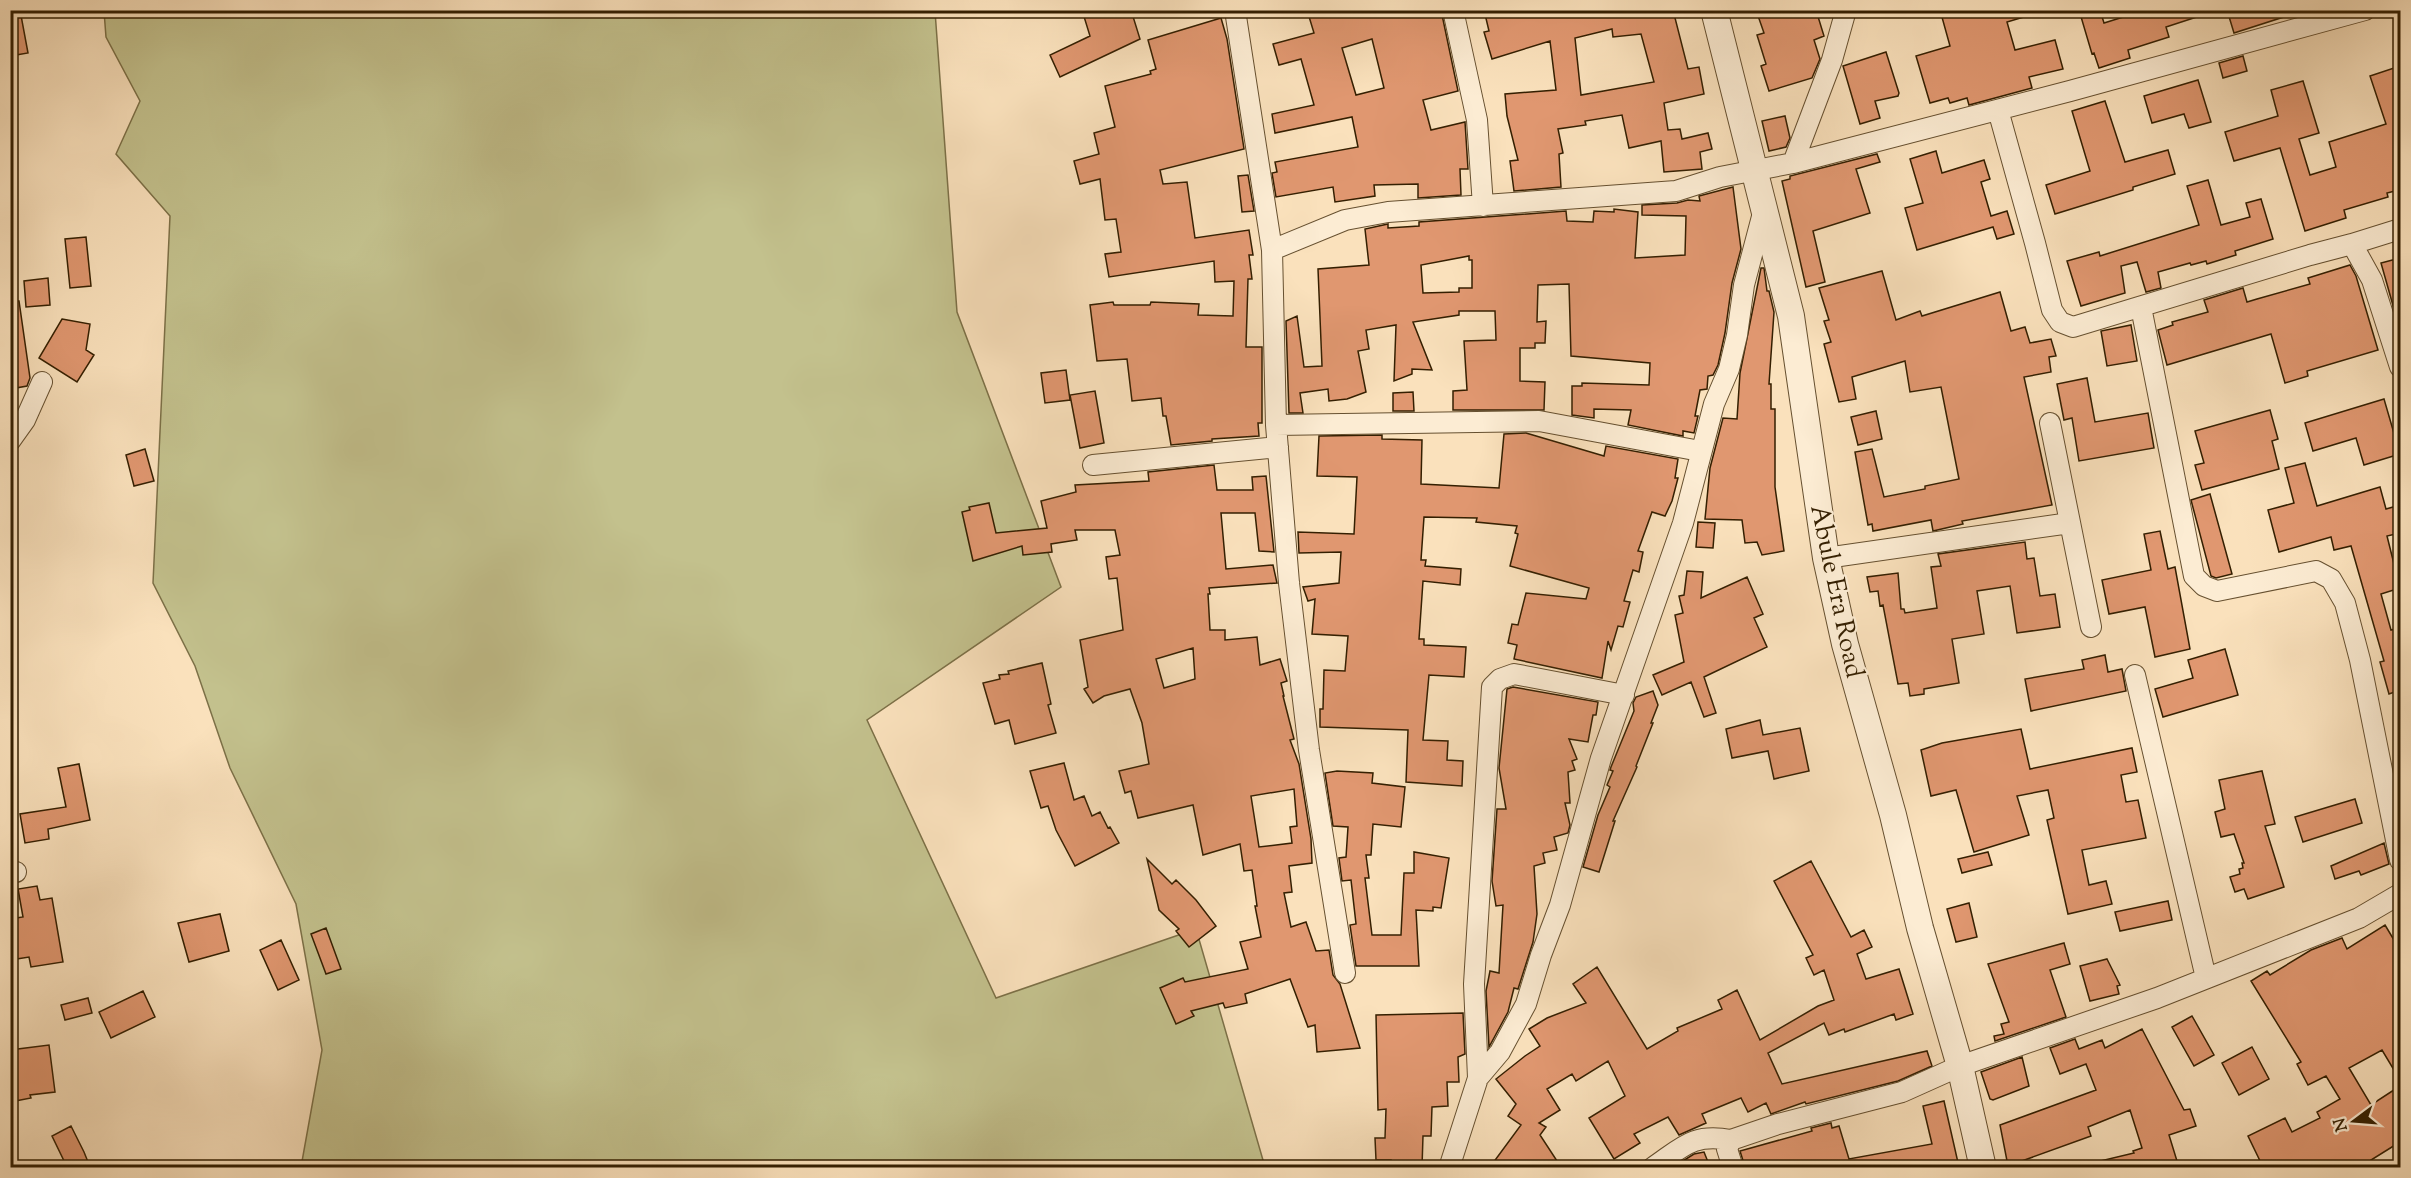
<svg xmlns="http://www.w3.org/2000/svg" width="2411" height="1178" viewBox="0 0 2411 1178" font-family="'Sorts Mill Goudy',serif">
<rect width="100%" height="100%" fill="#fae1bc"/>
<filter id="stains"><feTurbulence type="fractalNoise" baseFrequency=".00333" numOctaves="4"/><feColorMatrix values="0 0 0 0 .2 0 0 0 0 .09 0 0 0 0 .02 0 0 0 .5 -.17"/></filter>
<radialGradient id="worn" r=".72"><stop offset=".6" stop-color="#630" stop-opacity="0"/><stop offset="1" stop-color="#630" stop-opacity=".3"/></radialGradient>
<path fill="#c3c18d" stroke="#7c7047" stroke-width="1.5" d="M104,11H935L957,312L1061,587L867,720L996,998L1196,929L1265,1167H301L322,1050L296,904L230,768L195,666L153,583L170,216L116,154L140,101L106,37Z"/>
<path fill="#e09770" stroke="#341f01" stroke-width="1.5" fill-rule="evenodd" d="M10,10H20L28,53L10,56Z
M1082,10H1131L1140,39L1060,77L1050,55L1090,36Z
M1307,10H1441L1458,91L1423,100L1431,130L1465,122L1468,169H1460L1461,195L1418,198V184L1374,185L1375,196L1335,202L1333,187L1276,197L1272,173L1277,172L1275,162L1358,147L1352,117L1275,133L1272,114L1314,105L1301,59L1279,65L1273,44L1314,33ZM1372,39L1384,88L1356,95L1342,48Z
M1484,10H1673L1688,69L1699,67L1704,94L1664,103L1668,130L1680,129L1682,139L1708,133L1712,149L1700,152L1702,169L1664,172L1661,141L1629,148L1622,115L1585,121L1586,125L1558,129L1563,153L1559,154L1561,187L1514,191L1510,161L1518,160L1507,116L1505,94L1556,90L1550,41L1492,59L1484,32L1489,31ZM1612,29L1613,37L1641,34L1654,82L1581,95L1575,38Z
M1756,10H1816L1824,36L1814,40L1820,59L1812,78L1769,91L1761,66L1766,64L1757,35L1764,33Z
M1940,10H2033L2034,14L2007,22L2015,50L2055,40L2063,69L2029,77L2032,88L1969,105L1967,98L1950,103L1948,98L1930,103L1916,56L1950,46Z
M2079,10H2100L2104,23L2133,14L2132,10H2208L2209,13L2166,27L2169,37L2128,50L2130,58L2099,68L2094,53L2092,54Z
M2227,10H2293V14L2234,33Z
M1221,18L1227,39L1244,149L1160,170L1163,184L1187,182L1195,238L1249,230L1253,255H1249L1252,279H1248L1246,347H1262V423H1258L1259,436L1212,439V441L1171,445L1166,416H1163L1161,398L1132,401L1127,359L1097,361L1090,305L1113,302L1114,305H1150L1151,302L1199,304L1198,315L1233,316L1234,281L1215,282L1214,261L1109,277L1105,254L1121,252L1116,219L1105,220L1100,179L1080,184L1074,161L1099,154L1094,133L1115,127L1105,86L1151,74L1150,71L1156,69L1148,40Z
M1886,52L1899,93L1898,96L1875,101L1880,118L1860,124L1843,66Z
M2243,56L2247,71L2223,78L2219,63Z
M2400,66V184L2394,185L2395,191L2387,193L2388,197L2344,210L2346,218L2305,231L2280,148L2234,161L2225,132L2278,116L2271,90L2303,81L2319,133L2299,139L2310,175L2336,167L2329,142L2386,124L2370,76Z
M2198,80L2211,122L2189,128L2184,114L2152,123L2144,96Z
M2105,101L2125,162L2168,150L2175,174L2133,187V190L2055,214L2046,185L2090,171L2072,111Z
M1785,116L1790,138L1786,147L1769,151L1762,121Z
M1936,151L1942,173L1984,160L1990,179L1981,182L1991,216L2007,211L2014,234L1997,239L1993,227L1917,250L1905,208L1923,203L1910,159Z
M1877,154L1880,162L1856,169L1870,213L1813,231L1825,282L1806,287L1782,181L1790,179V176Z
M1248,175L1254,211L1242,212L1238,176Z
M2208,180L2221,225L2250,217L2246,203L2261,199L2273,239L2235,251L2236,255L2207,264L2206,261L2191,265L2190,263L2158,272L2161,288L2146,292L2137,262L2121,266L2125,293L2081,306L2067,261L2099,252L2100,256L2199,225L2187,186Z
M1733,187L1741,249L1732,283L1725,333L1718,365L1713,375L1708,376L1707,389L1700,390L1695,416H1698L1694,433L1683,431V436L1628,425L1631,410L1594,409V418L1572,415V386H1582V383L1649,385L1650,363L1571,356L1569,284L1538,285L1537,322L1546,321L1545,343H1535V348H1520V381L1545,382L1544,410H1453V391L1467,390L1464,341L1496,340L1495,311H1459V315L1413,322L1432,370L1412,369V374L1394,381L1396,325L1366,330L1369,349L1358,351L1366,392L1347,399L1329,401L1328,389L1300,393L1303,413H1289L1286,321L1297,316L1304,367L1322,366L1318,269L1369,265L1365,229L1388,224V228L1419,226V222L1566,211L1567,221L1593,222L1594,211L1614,212V209L1638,212L1635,258L1685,255L1686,216L1642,215V205L1677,203L1688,200L1700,201L1699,196ZM1469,256V260H1472V288H1459V292L1423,293L1421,265Z
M86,237L91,286L70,288L65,239Z
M2400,258V315L2396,316L2381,263Z
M2350,265L2356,276L2378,350L2307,371L2308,376L2285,383L2271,334L2167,365L2158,330L2173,325L2172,322L2208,312L2204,300L2243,288L2247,302L2257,299L2310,284L2308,278Z
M1761,268H1764L1767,291H1769L1774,312L1769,384H1771V409H1775V487L1784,551L1762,555L1757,542L1745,543L1742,520L1705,519L1710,468L1723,418L1737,419L1740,373Z
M1882,271L1896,320L1920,311L1922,316L2000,292L2011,331L2025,327L2030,343L2051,339L2056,356L2049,357L2051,372L2024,377L2052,505L1962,521L1963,524L1933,531L1931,520L1873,531L1872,524L1868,525L1855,452L1872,449L1884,497L1925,489V486L1959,479L1941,387L1910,392L1905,361L1852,377L1856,399L1839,402L1824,344L1831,342L1824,321L1829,320L1819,288Z
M48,278L50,305L26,307L24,281Z
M10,301H19L30,378L27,386L10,389Z
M62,319L90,324L86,350L94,355L77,382L39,358Z
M2131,325L2137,361L2107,366L2101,331Z
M1066,370L1070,400L1045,403L1041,373Z
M2087,378L2095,422L2148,413L2154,448L2079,461L2072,418L2064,420L2057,384Z
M1095,391L1104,443L1080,448L1070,395Z
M1413,392L1414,411H1393V393Z
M2384,399L2400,454L2364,465L2356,438L2313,451L2305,423Z
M2270,410L2278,439L2272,441L2279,469L2202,490L2195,465L2204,463L2195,431Z
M1876,411L1882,439L1858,445L1851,417Z
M1526,433L1604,456L1606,446L1678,459L1675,478H1678L1672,501L1665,516L1652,512L1638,551L1643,552L1639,572L1633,570L1624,601L1630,602L1623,627L1618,626L1611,650L1608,641L1602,678L1514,659L1517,645L1508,643L1512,624L1518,625L1526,593L1586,599L1589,588L1510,566L1518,534L1515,533L1517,526L1476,522L1477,518L1424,517L1421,560H1426L1425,566L1461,569L1460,585L1423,581L1419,639H1424V645L1466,647L1464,677L1429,675L1423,740L1448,741L1447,760L1463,761L1462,786L1406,782L1408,730L1320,727V709H1323L1324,670L1345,671L1348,636L1312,634L1315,599L1308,601L1303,587L1339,583L1341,552L1299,553L1298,532L1354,534L1357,477L1317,476L1319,436L1382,435V439L1422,440L1421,484L1499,488L1504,434Z
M145,449L154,481L134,486L126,455Z
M2305,463L2317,506L2380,487L2386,509L2400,505V533L2387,536L2400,588L2381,594L2391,630L2400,628V690L2389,694L2380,662L2384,661L2351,546L2334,550L2331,537L2279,552L2268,510L2294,503L2285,468Z
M1214,465L1217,490H1253L1252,477L1266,476L1274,552L1259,551L1255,513H1221L1226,569L1273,565L1277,583L1209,588L1210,594H1208L1210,630H1225V640L1257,637L1260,665L1280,659L1287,681L1281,683L1284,696H1283L1294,739L1290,740L1299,764L1311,839L1312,863L1289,866L1292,892L1284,893L1291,927L1306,922L1316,951L1329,950L1333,975L1340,984L1360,1048L1317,1052L1315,1025L1308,1027L1290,979L1245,994L1247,1003L1225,1008L1223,1003L1191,1011L1194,1016L1176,1024L1160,988L1183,978L1185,982L1248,969L1240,942L1261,937L1255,906H1257L1252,870L1244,871L1240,844L1203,855L1193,805L1138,818L1131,791L1125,793L1119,771L1149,764L1142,723L1130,689L1104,696L1093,703L1084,689L1088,687L1080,640L1123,630L1117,578L1109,579L1106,557L1120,555L1115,530H1075L1077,540L1051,544L1052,552L1023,555L1022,546L973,561L962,512L970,510L969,507L989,503L996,533L1047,528L1041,501L1076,492L1075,485L1149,481L1148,472ZM1193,648L1195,679L1164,688L1156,659ZM1294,789L1297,826L1290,827L1292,843L1259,847L1251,796Z
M2210,494L2232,574L2216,578L2211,576L2191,500Z
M1698,522L1715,523L1713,548L1696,547Z
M2160,531L2168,569L2175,567L2190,649L2155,657L2145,607L2109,614L2102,580L2151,570L2144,534Z
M2025,542L2027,559L2034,558L2040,596L2055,594L2060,627L2017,633L2010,586L1977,591L1984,634L1952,639L1959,683L1924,689V694L1910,696L1908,683L1898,684L1883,605L1880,606L1878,591L1870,592L1867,577L1898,573L1901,609H1904L1905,613L1937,608L1931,567L1941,566L1938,554Z
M1687,571L1703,572L1701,598L1747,577L1763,614L1754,618L1767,647L1704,677L1716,713L1704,717L1691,682L1662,695L1653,675L1684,662L1675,615L1683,613L1679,596L1684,595Z
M2225,649L2238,695L2163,717L2155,689L2193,678L2188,660Z
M2105,655L2108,672L2122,669L2126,691L2031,711L2025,679L2084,669L2082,660Z
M1042,663L1051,704L1048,705L1056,733L1015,744L1009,720L995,724L983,683L1000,679L999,675L1009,674L1008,671Z
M1513,687L1598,702L1596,715H1593L1588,742L1569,739L1577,759L1572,761L1575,770L1568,772L1570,803H1565L1570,825L1568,833L1554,837L1557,850L1543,853L1545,863L1534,866L1537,914L1533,942L1518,989L1514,988L1508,1012L1489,1047L1486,991L1490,971L1499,973L1503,905L1496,906L1492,881L1497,809H1506L1499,768L1507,689Z
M1653,691L1658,705L1651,723H1653L1636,766L1637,767L1613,821H1615L1599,872L1583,867L1598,815L1610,787L1607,785L1613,771L1610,770L1611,767L1634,711L1633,703L1636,697Z
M1760,720L1763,735L1800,728L1809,771L1774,779L1768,751L1732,758L1726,729Z
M2021,729L2030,769L2132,748L2137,772L2121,775L2126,802L2138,800L2146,838L2082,850L2089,885L2106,881L2112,904L2068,914L2047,820L2054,818L2048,790L2017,796L2029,835L1974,852L1956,790L1931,796L1921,750L1942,743Z
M1064,763L1074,800L1084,796L1092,816L1100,812L1108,828L1110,827L1119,843L1075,866L1056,830L1048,806L1041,808L1030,771Z
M79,764L90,820L48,829L49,839L25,843L20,814L66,807L58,768Z
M1337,771L1373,773L1372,783L1405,787L1401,827L1373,824L1371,855H1366L1369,878H1365L1372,935H1401L1404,873H1414V852L1449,858L1441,908L1433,907V911L1416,910L1419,966H1356L1350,925L1356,924L1351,880L1342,881L1339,858L1346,857L1348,827L1333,826L1325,773Z
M2262,771L2275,824L2265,826L2284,887L2248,899L2244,889L2235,892L2230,877L2240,874L2239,869L2243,868L2242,863H2244L2234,834L2221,837L2215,812L2225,809L2219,780Z
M2355,799L2362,823L2303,842L2295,817Z
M2384,843L2389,864L2361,875L2359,871L2335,879L2331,866Z
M1988,852L1992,865L1962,873L1958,859Z
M1147,859L1172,884L1176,880L1196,900L1216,926L1189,947L1176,931L1179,929L1159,910Z
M1811,861L1851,937L1864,930L1872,947L1857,954L1866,979L1899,969L1913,1014L1896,1020L1894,1014L1845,1032L1844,1029L1829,1035L1824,1023L1768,1053L1782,1084L1927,1051L1932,1066L1898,1081L1806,1104L1805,1102L1771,1114L1766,1103L1748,1112L1741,1098L1702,1114L1706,1123L1679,1135L1668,1117L1634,1134L1640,1143L1614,1159L1589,1118L1625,1096L1608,1061L1576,1081L1572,1074L1547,1089L1560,1110L1539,1123L1546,1127L1540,1135L1561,1167H1490L1521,1125L1508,1116L1516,1104L1496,1079L1525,1056L1540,1046L1529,1029L1547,1018L1586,1003L1573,984L1597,967L1647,1049L1678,1031L1677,1028L1722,1009L1718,1000L1737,990L1760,1040L1818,1006L1834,1000L1824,970L1814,975L1806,958L1813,955L1774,881Z
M37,886L40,900L52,898L63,962L31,967L29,957L10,960V919L23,917L18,889Z
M2168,901L2172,920L2120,931L2115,912Z
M1969,903L1977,937L1956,942L1947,909Z
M220,914L229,951L189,962L178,923Z
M2385,925L2400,950V1080L2382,1050L2349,1068L2371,1105L2400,1086V1142L2371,1160L2373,1163L2364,1167H2263L2248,1136L2285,1118L2292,1132L2320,1118L2317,1112L2340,1099L2326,1076L2308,1085L2297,1064L2301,1062L2251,981L2267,971L2270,975L2311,950L2342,938L2347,949Z
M326,928L341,969L326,974L311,934Z
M281,940L299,980L278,990L260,950Z
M2064,943L2070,964L2050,970L2066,1017L1995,1041L1994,1036L2004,1034L2001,1024L2009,1022L1988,964Z
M2107,959L2120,985L2117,986L2119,994L2090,1001L2080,966Z
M143,991L155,1017L111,1038L99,1012Z
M88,998L92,1013L65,1020L61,1005Z
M1463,1013L1465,1054L1458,1057L1459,1082H1447L1448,1106L1432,1107L1431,1136H1423L1422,1167H1391V1160H1376L1375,1138H1385L1386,1109L1378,1110L1376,1015Z
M2192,1016L2214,1055L2194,1066L2172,1027Z
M2142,1029L2184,1110L2190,1109L2196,1126L2169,1135L2177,1161L2155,1167H2097L2096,1162L2134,1153L2133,1151L2142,1148L2130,1110L2088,1127L2091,1136L2008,1166L2000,1125L2096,1090L2086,1064L2060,1074L2050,1048L2075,1039L2079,1049L2102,1040L2105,1048Z
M49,1045L55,1092L30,1095L31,1098L10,1102V1050Z
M2252,1047L2269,1079L2239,1095L2222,1063Z
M2022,1057L2029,1086L1993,1100L1990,1099L1981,1072Z
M1944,1101L1959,1167H1745L1740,1151L1812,1131L1811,1128L1831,1123L1832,1128L1839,1126L1849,1159L1932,1144L1923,1106Z
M71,1126L84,1152L90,1167H67L52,1136Z
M1704,1152L1710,1167H1673L1694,1154Z"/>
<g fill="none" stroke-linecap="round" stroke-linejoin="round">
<defs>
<path id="minor" d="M1235,10L1272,250L1276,425L1289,583L1309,750L1345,973
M1453,10L1477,120L1483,206
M1998,110L2035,243L2052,310L2060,322L2073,327L2310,255L2352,244L2372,280L2400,367
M1793,163L2070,91L2365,10
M2352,244L2400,229
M1272,250L1345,220L1388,212L1676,191L1720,177L1793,163L1832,60L1846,10
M2141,307L2194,576L2204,586L2217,591L2316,571L2331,579L2345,603L2360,660L2400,860
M2050,423L2091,627
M1276,425L1539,421L1700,451
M10,441L25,420L42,382
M1093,465L1278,447
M1826,558L2070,523
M2135,675L2206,978
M10,873L16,872
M1478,1078L1474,984L1492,687L1500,679L1514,674L1624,695
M1449,1168L1478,1078L1500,1052L1526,1004L1541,955L1560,905L1601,758L1683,523L1714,404L1729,369L1737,335L1744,285L1764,209
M1652,1168C1683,1147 1692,1133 1731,1140
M1733,1168L1727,1149L1731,1140L1778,1124L1902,1092L1960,1066L2157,998L2359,918L2400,894"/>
<path id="tertiary" d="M1714,10L1791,316L1826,558L1845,644L1893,815L1920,928L1960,1066L1983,1168"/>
</defs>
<use href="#minor" stroke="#665030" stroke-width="22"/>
<use href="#tertiary" stroke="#665030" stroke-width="28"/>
<use href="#minor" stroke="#fcecd3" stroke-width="20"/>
<use href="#tertiary" stroke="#fcecd3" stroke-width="26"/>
</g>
<g text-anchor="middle" stroke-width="4.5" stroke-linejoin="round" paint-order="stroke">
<g font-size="26" fill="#341f01" stroke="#fcecd3">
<text transform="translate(1838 591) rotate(78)" y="9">Abule Era Road</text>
</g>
</g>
<rect width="2411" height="1178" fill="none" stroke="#fae1bc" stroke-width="36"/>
<rect x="12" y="12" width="2387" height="1154" fill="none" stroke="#341f01" stroke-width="3"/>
<rect x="18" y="18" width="2375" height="1142" fill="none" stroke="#341f01" stroke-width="1.5"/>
<g transform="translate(2354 1121) rotate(254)" stroke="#fcecd3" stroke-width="4.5" paint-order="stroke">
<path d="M0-4.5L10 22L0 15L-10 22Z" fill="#341f01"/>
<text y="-9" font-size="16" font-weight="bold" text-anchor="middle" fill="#341f01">N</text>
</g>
<rect width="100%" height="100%" filter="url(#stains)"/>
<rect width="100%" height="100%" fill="url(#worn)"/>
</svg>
